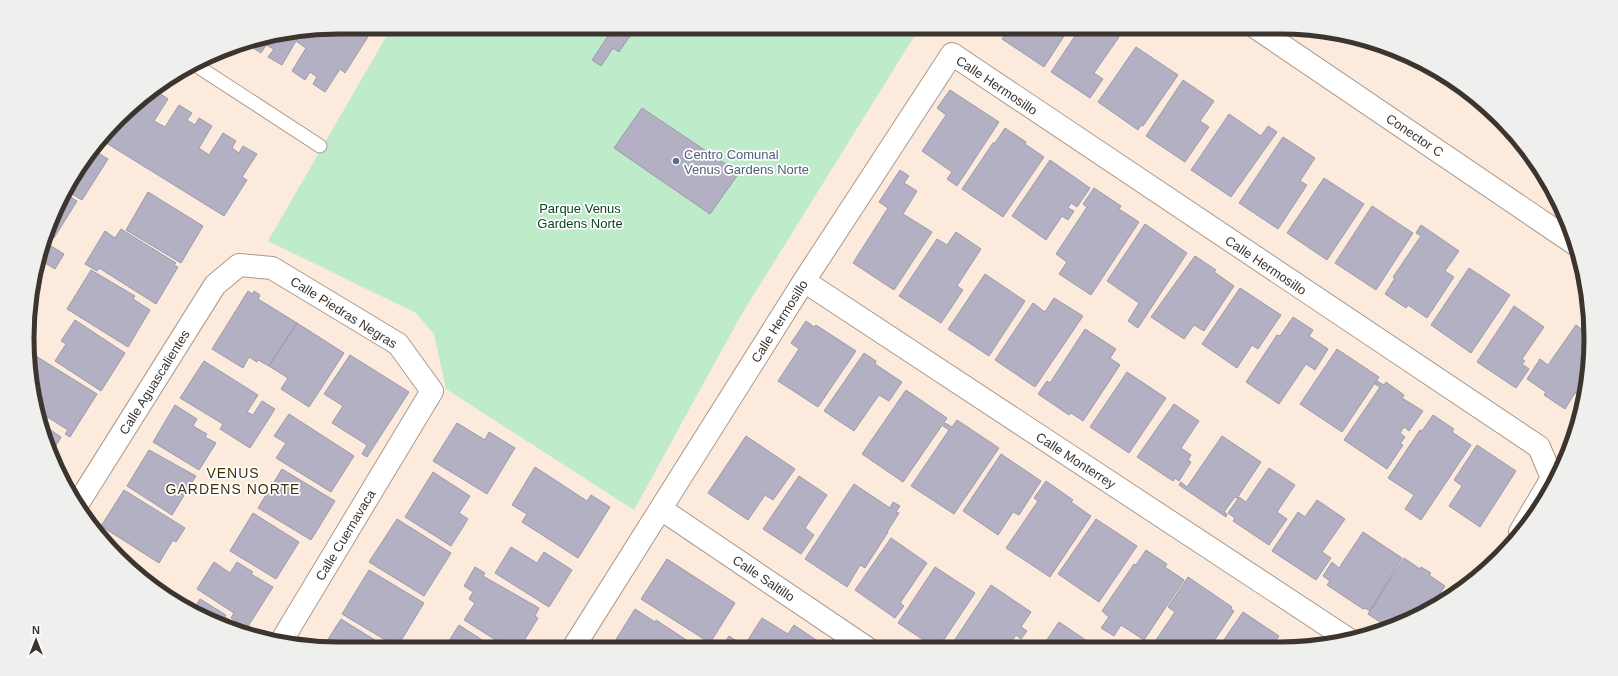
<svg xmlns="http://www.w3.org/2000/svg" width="1618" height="676" viewBox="0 0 1618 676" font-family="Helvetica,sans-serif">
<rect width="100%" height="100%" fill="#fcebdd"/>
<path fill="#beebc9" d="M385,27H920L740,317L634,510L446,389L434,334L416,313L268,241L390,30Z"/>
<path fill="#b3b0c3" stroke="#9c9aac" d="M338,27H356L369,35L345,73L340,69L325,92L313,84L317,77L310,72L305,80L292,71L306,48L296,41L282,65L268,57L274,49L266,45L261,53L247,44L248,42Z
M614,27H636L619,52L613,48L601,66L592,60Z
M984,27H1002L997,35Z
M1010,27H1070L1044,67L1002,39Z
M1081,27H1104L1119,37L1094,73L1103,79L1090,98L1051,72Z
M1136,47L1178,75L1143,126L1141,125L1138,130L1098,102Z
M1183,80L1214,101L1200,121L1209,127L1185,162L1146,136Z
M155,90L168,99L154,121L165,127L179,105L192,113L187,120L195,125L199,118L212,126L199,148L209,155L223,133L236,141L232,148L239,153L243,146L257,154L242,177L247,180L224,216L103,141L133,104L147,94L151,97Z
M950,90L999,122L957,186L947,179L952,172L922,151L946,115L937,108Z
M642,108L739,173L710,214L614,148Z
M1229,114L1261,136L1268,126L1277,132L1231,197L1191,170Z
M1005,128L1026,142L1025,144L1044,157L1003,217L962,189L993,143H995Z
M1283,137L1315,158L1300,181L1307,185L1278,229L1239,203Z
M95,151L108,159L82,200L65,190L69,183Z
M1050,160L1090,188L1077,207L1071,203L1068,208L1074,211L1068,220L1062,216L1046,240L1012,216Z
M900,170L909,176L904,183L917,191L903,214L932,232L894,290L853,263L888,208L879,202Z
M1324,178L1364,204L1327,260L1287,233Z
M1094,188L1121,206L1119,209L1139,222L1091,295L1059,274L1067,262L1056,254L1087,207L1083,204Z
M148,192L203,226L181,263L126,230Z
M64,193L77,201L54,238L46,233Z
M1372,206L1413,233L1376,290L1335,263Z
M1145,224L1187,253L1138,328L1128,321L1139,303L1107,281Z
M1421,225L1459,251L1445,271L1454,277L1427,318L1408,305L1406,308L1385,294L1395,278L1393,277L1421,236L1416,233Z
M121,229L176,263L174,265L178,267L156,304L99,268L97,271L85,264L105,231L115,238Z
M956,232L981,249L957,286L963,290L941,323L899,296L937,239L947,245Z
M43,241L64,254L55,269L42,261L36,272Z
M1195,256L1216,270L1214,272L1234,286L1204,331L1194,325L1184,339L1151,317Z
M1469,268L1510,295L1471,353L1431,325Z
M91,270L135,296L133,299L150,310L128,347L67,309Z
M985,274L1025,301L989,356L948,329Z
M1240,288L1281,315L1258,349L1252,345L1237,368L1202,344Z
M248,291L252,294L254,291L260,295L258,299L297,323L269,366L258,360L257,362L249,357L243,368L212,349Z
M1054,298L1083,316L1035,387L995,360L1033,303L1045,312Z
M1514,306L1544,327L1522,359L1525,361L1522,364L1529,369L1516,388L1477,362Z
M1293,317L1313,330L1309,336L1328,349L1315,370L1306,364L1279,404L1246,382L1277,335L1280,336Z
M75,320L125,353L101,391L55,361L66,344L61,341Z
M806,321L814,327L816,325L856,351L818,407L778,381L799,349L791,343Z
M297,323L344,353L309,407L281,389L288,378L269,366Z
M1576,325L1590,335L1588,378L1577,394L1575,393L1565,409L1544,395L1546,392L1527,379L1540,359L1548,365Z
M1085,329L1116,349L1110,358L1120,365L1083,421L1071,413L1069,415L1038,394L1047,381L1050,383Z
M1337,349L1379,377L1342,432L1300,404Z
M31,353L97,394L70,437L65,434L68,430L38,411L33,398V394L38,386L32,383Z
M864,353L876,361L875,364L902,382L889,401L879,395L854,431L824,411Z
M350,355L409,392L367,457L362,454L367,445L332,423L343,406L324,394Z
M204,361L258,395L247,412L253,415L262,401L275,409L250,448L220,429L223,424L180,398Z
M1127,372L1166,398L1129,453L1090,427Z
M1377,381L1384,385L1386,382L1404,395L1402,398L1423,411L1409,431L1404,427L1400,433L1405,437L1400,444L1403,445L1387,469L1344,440L1380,387L1375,384Z
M906,390L947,418L903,482L862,454Z
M1174,404L1199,421L1181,448L1191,455L1188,460L1191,462L1179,481L1175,478L1173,481L1137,457Z
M175,405L197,419L193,426L207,434L205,437L216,443L199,470L153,442Z
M289,414L354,456L331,492L276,458L286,443L274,436Z
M1433,415L1454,429L1452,432L1471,445L1421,520L1405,509L1414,495L1388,478L1420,430L1422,431Z
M957,420L999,448L954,514L911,486L949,430L943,426L945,423L952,427Z
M457,423L485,440L489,432L515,448L487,494L433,461Z
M43,425L61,437L53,451Z
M746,436L795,469L773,500L765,495L748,520L708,493Z
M1222,436L1261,462L1237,498L1235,497L1224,512L1227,514L1226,517L1179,485L1181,482L1187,487Z
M1477,445L1516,471L1480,527L1449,506L1462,486L1454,480Z
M149,450L196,476L172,515L127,486Z
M1001,454L1041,481L1019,515L1013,512L998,535L963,511Z
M535,467L587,501L591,495L610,507L578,558L522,522L527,514L512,505Z
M1269,468L1295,485L1277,512L1287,519L1269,545L1233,521L1235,518L1228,513L1239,497L1246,502Z
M282,469L335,501L311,540L258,508Z
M433,472L470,496L459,513L468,519L451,546L405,517Z
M799,476L827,495L805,528L814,535L801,554L763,529Z
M1046,481L1073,500L1071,502L1091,516L1050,577L1006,548L1038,501L1034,498Z
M854,484L890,508L893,502L900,506L896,512L899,513L887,532H888L865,568L860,565L847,587L805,559Z
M124,490L185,528L176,542L173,540L159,563L101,526Z
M1317,500L1345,519L1322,552L1331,558L1316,580L1272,551L1298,512L1305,517Z
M253,513L299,542L276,579L230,551Z
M397,519L451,553L424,596L369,562Z
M1096,519L1137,546L1099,602L1058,574Z
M1363,532L1402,558L1370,611L1365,608L1363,609L1327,585L1330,581L1323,576L1332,562L1339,568Z
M891,538L927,563L900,603L904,606L895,618L855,590Z
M101,539L117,549L114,553L104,543Z
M511,547L537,563L544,552L572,570L549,607L495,573Z
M1146,550L1167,564L1165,567L1184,580L1144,640L1121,625L1114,636L1101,628L1109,617L1102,611L1134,564L1136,565Z
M1404,558L1420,569L1421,567L1431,573L1429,575L1445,586L1433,604L1399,625L1389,628L1368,614Z
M667,559L735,603L710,643L641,599Z
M214,562L230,573L237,562L253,572L251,574L273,587L247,628L231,618L234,613L197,589Z
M475,567L485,573L483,576L539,608L535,616L538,618L519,649H510L464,620L475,603L469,599L473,592L464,586Z
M935,567L975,593L939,647H934L898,623Z
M369,570L424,603L399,644L407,649H396L397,647L342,614Z
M1188,577L1232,607L1231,609L1234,611L1210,647H1154L1152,646L1175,612L1168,607Z
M991,585L1031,612L1021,627L1027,631L1021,639L1016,635L1008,647H950Z
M200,599L226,615L225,617L245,629L242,633H238L194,609Z
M635,609L655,622L656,620L691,643L688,648H615L612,646Z
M1243,612L1279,636L1272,646L1219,647Z
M762,618L788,634L794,625L822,644L824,648H721L729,636L744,646Z
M341,619L386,647L385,649H338L323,647Z
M1059,622L1096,647H1042Z
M459,625L496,649H444Z"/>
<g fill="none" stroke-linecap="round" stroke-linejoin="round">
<defs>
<path id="service" d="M194,64L320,146"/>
<path id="minor" d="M1255,27L1575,244
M804,281L1348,639
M77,505L215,285L239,265L272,268L398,344L432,391L282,640
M661,509L867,648
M573,648L804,281L952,54L1539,447L1552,478L1520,532"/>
</defs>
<use href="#service" stroke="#aa9a8d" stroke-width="15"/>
<use href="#minor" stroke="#aa9a8d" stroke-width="24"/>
<use href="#service" stroke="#fff" stroke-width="13"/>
<use href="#minor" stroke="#fff" stroke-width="22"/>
</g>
<circle fill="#5c6f8a" stroke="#fff" stroke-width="1.5" cx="676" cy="161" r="4"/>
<g text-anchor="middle" stroke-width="3.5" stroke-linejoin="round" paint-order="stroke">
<g font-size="13" fill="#3b342f" stroke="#fff">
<text transform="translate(997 85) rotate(34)" y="5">Calle Hermosillo</text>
<text transform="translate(1415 135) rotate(34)" y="5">Conector C</text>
<text transform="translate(1266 265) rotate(34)" y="5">Calle Hermosillo</text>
<text transform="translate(344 312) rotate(32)" y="5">Calle Piedras Negras</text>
<text transform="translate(779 321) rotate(-58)" y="5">Calle Hermosillo</text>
<text transform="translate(154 382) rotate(-58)" y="5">Calle Aguascalientes</text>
<text transform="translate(1076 460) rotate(33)" y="5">Calle Monterrey</text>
<text transform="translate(345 535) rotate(-59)" y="5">Calle Cuernavaca</text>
<text transform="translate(764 578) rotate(34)" y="5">Calle Saltillo</text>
</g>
<g font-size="13" fill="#4e5e75" stroke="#fff" text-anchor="start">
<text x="684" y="159">Centro Comunal<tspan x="684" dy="15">Venus Gardens Norte</tspan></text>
</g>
<g font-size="13" fill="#094523" stroke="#fff">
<text x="580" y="213">Parque Venus<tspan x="580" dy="15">Gardens Norte</tspan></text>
</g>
<g font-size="14" letter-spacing="1" fill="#433109" stroke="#fff">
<text x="233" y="478">VENUS<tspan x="233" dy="16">GARDENS NORTE</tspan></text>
</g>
</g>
<path d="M0 0H1618V676H0ZM338 34H1280A304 304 0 0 1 1584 338V338A304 304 0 0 1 1280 642H338A304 304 0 0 1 34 338V338A304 304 0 0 1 338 34Z" fill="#efefee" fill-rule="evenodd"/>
<path fill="none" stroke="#3b342f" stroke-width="5" d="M338 34H1280A304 304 0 0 1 1584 338V338A304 304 0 0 1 1280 642H338A304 304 0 0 1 34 338V338A304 304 0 0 1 338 34Z"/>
<g transform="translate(36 640)" stroke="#ffffff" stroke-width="3" paint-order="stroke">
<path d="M0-3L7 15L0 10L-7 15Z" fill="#3b342f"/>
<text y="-6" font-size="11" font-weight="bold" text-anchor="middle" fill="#3b342f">N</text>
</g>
</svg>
